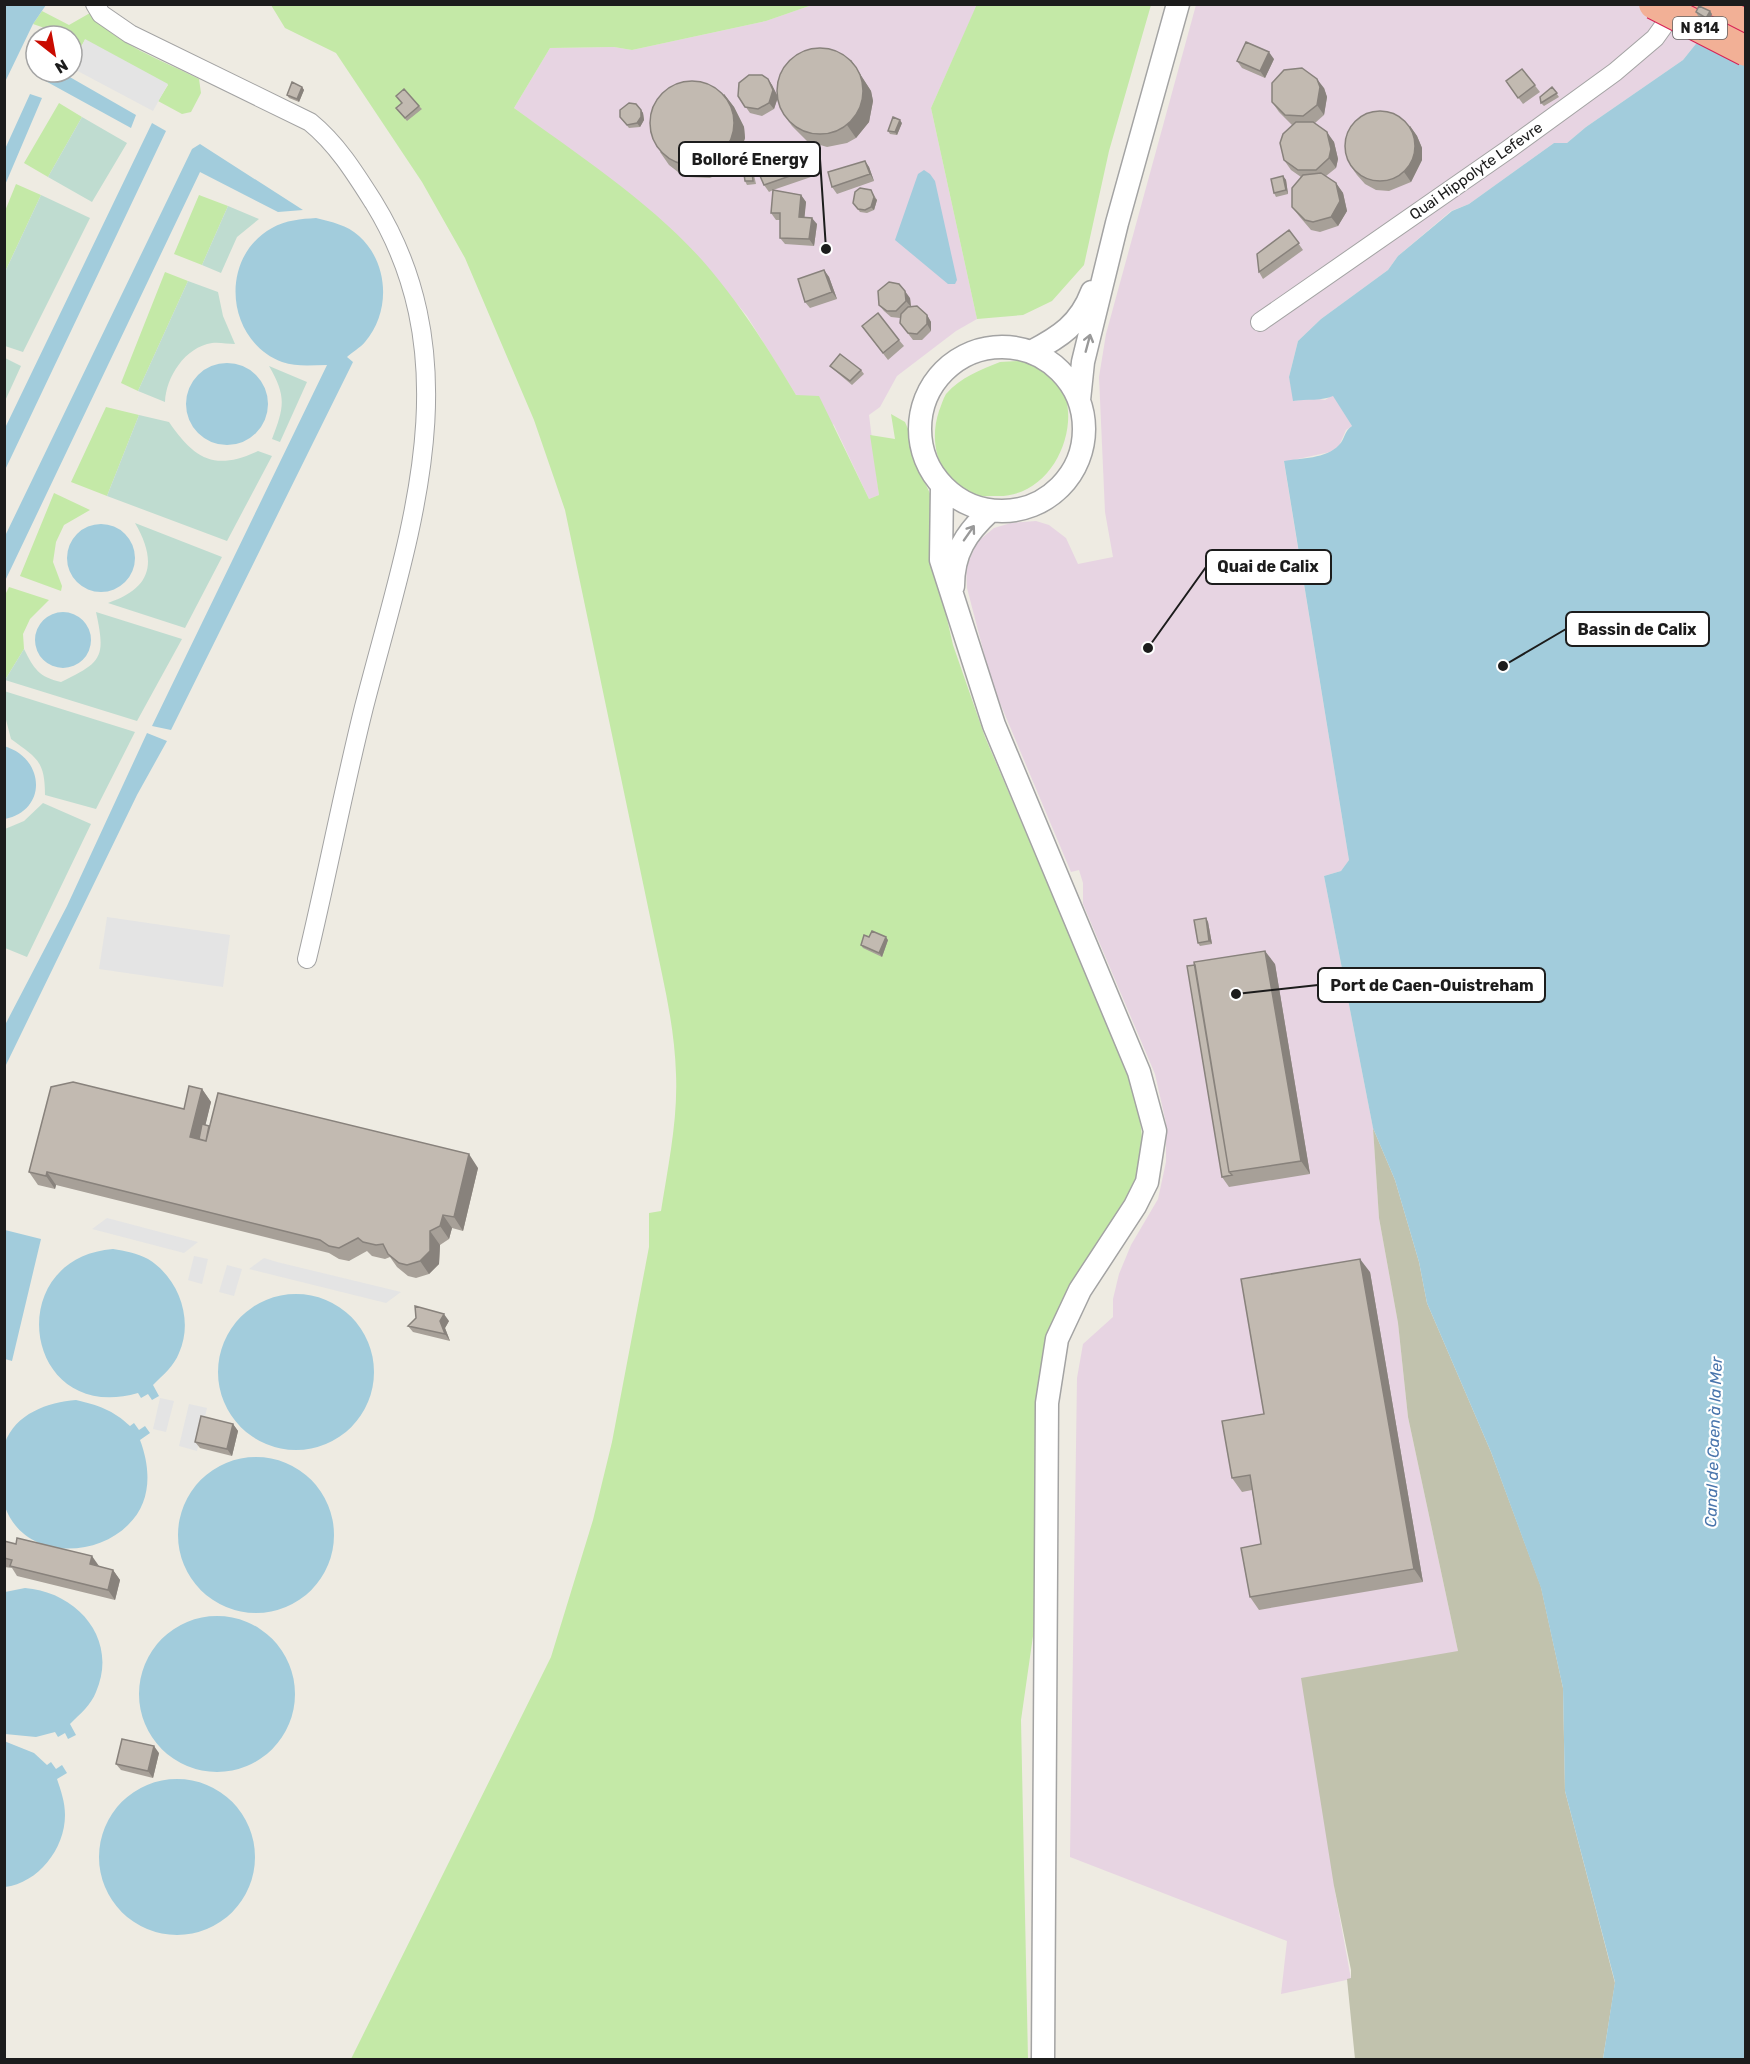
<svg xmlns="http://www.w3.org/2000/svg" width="1750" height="2064" viewBox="0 0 1750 2064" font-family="Rubik,sans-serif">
<rect width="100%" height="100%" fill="#eeebe2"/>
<path fill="#e7d4e2" d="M812,5H977L931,108L977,319L956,331L897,376L880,407L869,415L879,495L869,499L834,425L796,395L747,316L701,260L643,205L514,108L550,48L614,47L632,50L766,21Z
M1196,5H1727L1683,60L1586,127L1567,143H1554L1469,204L1451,211L1398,256L1388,270L1321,319L1298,341L1289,377L1294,401L1314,398L1325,400L1333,395L1352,426L1346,430L1339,446L1330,452L1284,462L1349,860L1341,871L1324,876L1373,1128L1379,1218L1398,1323L1408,1417L1458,1651L1334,1886L1351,1979L1281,1994L1287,1941L1070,1857L1077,1378L1083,1344L1113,1317V1299L1119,1274L1131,1245L1158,1199L1166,1162V1123L1155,1074L1083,904V883L1079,870L1071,872L992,684L967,588L966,568L977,542L994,528L1011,523L1036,521L1049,525L1066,538L1078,564L1113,557L1105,512L1099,377L1106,334Z"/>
<path fill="#c1c2ad" d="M1373,1128L1395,1180L1419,1262L1427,1303L1491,1452L1541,1587L1563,1688L1565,1791L1615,1983L1603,2059H1355L1347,1979L1351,1978V1970L1334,1886L1301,1678L1458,1651L1408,1417L1398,1323L1379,1218Z"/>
<path fill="#c4e9a7" d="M977,4L1151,5L1109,151L1084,265L1052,301L1023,315L977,319L931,108Z
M271,5H812L766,21L632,50L614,47L550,48L514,108C578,155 648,200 702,260C739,302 767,347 796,395L819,396L869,499L879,495L870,435L895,439L891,414L905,422L911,436L916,463L932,498L939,584L953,645L985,737L1128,1071C1134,1095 1142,1118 1142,1143C1141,1209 1077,1260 1054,1321L1037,1608L1021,1720L1028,2059H351L551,1657L593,1520L612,1442L649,1247V1213L661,1211C668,1166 678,1120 676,1074C675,1040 669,1007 662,974L565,510L534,420L465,258L422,182L336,53L285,28Z
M42,11L69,25L90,13C117,45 162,60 199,79L201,93L191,112L182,114L158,101L168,85L85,40L78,51L72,48V36H60L59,33L33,24Z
M59,103L82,117L48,177L24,163Z
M16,184L41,195L5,272V211Z
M199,195L228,206L202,265L174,254Z
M165,272L188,281L138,391L121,383Z
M1000,362C1009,362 1019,360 1028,362C1098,376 1070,500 995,496C987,496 979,497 972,494C939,481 928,444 939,411C941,406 943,399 946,394C961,377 980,370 1000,362Z
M106,407L139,415L107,496L71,482Z
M54,493L90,510L64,525L56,542L53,562L62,586L61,591L20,576Z
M9,587L49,600L30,619L23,634L24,649L5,680L4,597Z"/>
<path fill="#bfdcd0" d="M82,117L127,143L92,202L48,177Z
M41,195L90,218L23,352L5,346V272Z
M228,206L259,219L237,237L221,273L202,265Z
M188,281L218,292L223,316L235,344C228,344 219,342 212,343C185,347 166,377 165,402L138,391Z
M5,358L21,366L5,401Z
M269,366L307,382L280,442L272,439C284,407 287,397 269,366Z
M139,415L169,422C195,460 215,471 258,451L272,456L227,541L107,496Z
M135,523L222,557L185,628L108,603C153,588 157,561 135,523Z
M96,612L182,639L137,721L5,680L24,649C34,669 39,677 61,682C102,662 106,658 96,612Z
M4,691L135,732L96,809L45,795C45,761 37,758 11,739L5,716Z
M43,803L91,824L27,957L5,948V829L24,821Z"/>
<path fill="#e4e4e4" d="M85,39L168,84L153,111L72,68Z
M107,917L230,935L223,987L99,969Z
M107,1218L198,1242L184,1253L92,1229Z
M194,1256L208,1259L202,1284L188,1280Z
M264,1258L277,1262L401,1292L386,1303L249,1269Z
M227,1265L242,1269L234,1296L219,1292Z
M160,1398L174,1401L166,1432L153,1429Z
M189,1404L207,1408L197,1451L179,1446Z"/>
<path fill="#a2ccdc" d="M5,4L46,5L33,24L5,82Z
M1727,5H1745V2059H1603L1615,1982L1565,1791L1563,1688L1541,1588L1491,1452L1427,1303L1419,1262L1395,1180L1373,1128L1324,876L1341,871L1349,860L1284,461C1301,458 1326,459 1339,445C1345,439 1344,431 1352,426L1333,396C1323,401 1306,399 1293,401L1289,377L1298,341L1321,319L1388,270L1398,256L1452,211L1469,204L1554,143H1567L1586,127L1683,60Z
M43,72H61L136,115L131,128L40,78Z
M30,94L42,98L5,185V149Z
M152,123L166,131L5,470V428Z
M200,144L303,210L278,212L200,172L5,581V536L192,149Z
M924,170L930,174L935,181L957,280L955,284H948L895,240L918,174Z
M316,218C332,222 347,225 359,236C389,263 391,312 365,342C360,348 352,352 347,357L353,362L171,730L152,726L327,365C312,365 297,367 282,362C225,340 219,257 272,228C286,220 301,219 316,218Z
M186 404a41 41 0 1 1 82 0a41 41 0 1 1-82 0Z
M67 558a34 34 0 1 1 68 0a34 34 0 1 1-68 0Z
M35 640a28 28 0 1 1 56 0a28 28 0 1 1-56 0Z
M147,733L167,741L137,795L5,1067V1025L67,906Z
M4,746C45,758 48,810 5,819Z
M5,1230L41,1239L12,1361L5,1359Z
M113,1249C125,1251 137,1253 148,1259C179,1278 194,1320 179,1353C174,1366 163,1375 153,1385L159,1396L152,1400L148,1394L141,1398L138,1393C23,1426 0,1258 113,1249Z
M218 1372a78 78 0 1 1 156 0a78 78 0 1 1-156 0Z
M76,1400C98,1405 113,1410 130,1426L134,1423L139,1430L145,1426L150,1433L140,1440C151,1469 152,1502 128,1525C94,1559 24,1559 5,1507C2,1498 4,1485 4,1475C4,1465 2,1452 5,1443C15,1414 48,1402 76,1400Z
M178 1535a78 78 0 1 1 156 0a78 78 0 1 1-156 0Z
M25,1588C77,1592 119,1639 96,1692C91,1705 80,1714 70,1724L76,1735L68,1739L65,1733L58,1737L55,1732L36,1737L5,1734V1592Z
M139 1694a78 78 0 1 1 156 0a78 78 0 1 1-156 0Z
M4,1741L34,1753L47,1765L51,1762L56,1769L62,1765L67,1773L57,1779C61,1791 65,1802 65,1815C65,1849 38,1883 5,1887Z
M99 1857a78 78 0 1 1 156 0a78 78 0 1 1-156 0Z"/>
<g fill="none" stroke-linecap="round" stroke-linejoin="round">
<defs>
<path id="minor" d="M95,4L101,14L130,34L310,122C337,144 355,173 374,203C474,366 407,539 364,707C343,791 327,876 307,959
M1260,322L1509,149L1615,72L1655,38L1678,6"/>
<path id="tertiary" d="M920 429a82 82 0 1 1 164 0a82 82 0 1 1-164 0Z
M1031,352C1060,337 1080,324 1092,292
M1079,400L1083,362L1117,223L1178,4
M942,487L941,560L994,725L1139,1072L1155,1131L1147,1182L1135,1206L1080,1290L1057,1339L1047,1403L1043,2060
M953,586C953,553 966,533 990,511"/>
<path id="trunk" d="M1706,4L1746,25"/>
</defs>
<use href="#minor" stroke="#a3a3a3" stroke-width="20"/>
<use href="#tertiary" stroke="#a3a3a3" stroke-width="25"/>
<use href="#trunk" stroke="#d82257" stroke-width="32"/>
<use href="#minor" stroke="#fff" stroke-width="18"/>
<use href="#tertiary" stroke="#fff" stroke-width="22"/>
<use href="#trunk" stroke="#f2b096" stroke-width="30"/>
<defs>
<path id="trunk-bridge" d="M1654,4L1746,51"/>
</defs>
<use href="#trunk-bridge" stroke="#d82257" stroke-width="32" stroke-linecap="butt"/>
<use href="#trunk-bridge" stroke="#f2b096" stroke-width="30"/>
</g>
<path fill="#a7a098" d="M1696,12L1712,14L1709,21L1698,16Z
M1701,30L1703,33L1700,40L1689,34L1687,31Z
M1274,59L1265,78L1242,68L1237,61Z
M851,60L871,91L873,101L869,122L856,138L847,143L827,147L807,141L792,126L783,113Z
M1522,69L1540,92L1523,104L1506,81Z
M768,79L772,85L778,97L774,109L762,116L750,113L738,96Z
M302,87L304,90L299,102L289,98L287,95Z
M1552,87L1559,97L1544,106L1541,103Z
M1324,88L1327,97L1324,115L1315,123L1334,142L1338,159L1336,168L1326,176L1336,183L1343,193L1347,211L1338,226L1320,232L1311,230L1299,216L1292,207L1301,177L1291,170L1284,160L1293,125H1292L1279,112L1272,102Z
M724,94L734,107L744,127L745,138L738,159L730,168L710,178L688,177L678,172L669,165L660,152Z
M419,106L422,109L407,121L396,108Z
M641,110L643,113L644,120L640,127L629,128L620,117Z
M902,123L897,135L890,134L888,131Z
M1410,126L1417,136L1422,148V160L1411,182L1389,191L1376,190L1365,184L1357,175L1350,165Z
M760,155L763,158L764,166L805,161L811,177L773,190L801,195L806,202L804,217L817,224L814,246L785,244L780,238V220H776L771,213L773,190L769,192L764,185L758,168H755L753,165Z
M865,161L869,167L874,181L837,194L832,187Z
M752,172L754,175L756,184L747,185L745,181Z
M1283,176L1286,180L1288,194L1276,197L1274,193Z
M871,190L877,200L874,210L867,213L860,212L853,203Z
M1289,230L1303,250L1263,279L1259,272Z
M824,270L829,277L837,299L810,308L805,302Z
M910,298L911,307L927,315L931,322V331L922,340H913L900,323V318L891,317L884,311L879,305Z
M862,326L899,340L904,346L888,360Z
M830,366L861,370L864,374L852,385L833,369Z
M1206,918L1208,922L1212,944L1200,946L1198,943Z
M869,937L888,940L882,957L863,948L861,945Z
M1275,964L1310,1174L1229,1187L1222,1177Z
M202,1089L211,1102L205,1125L478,1168L463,1231L452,1228L449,1239L440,1245L439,1264L429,1274L416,1278L408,1276L397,1267L390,1257L385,1259L372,1256L367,1251L349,1261L339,1259L329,1253L56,1185L55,1189L38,1185L29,1172L184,1109Z
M1370,1272L1423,1582L1259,1610L1250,1597L1261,1544L1252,1490L1242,1492L1232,1478L1264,1414Z
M449,1321L445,1328L450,1341L413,1332L408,1326Z
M233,1424L238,1431L232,1456L200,1448L195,1442Z
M4,1541L113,1570L120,1580L115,1600L17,1576L12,1568L4,1567Z
M159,1753L153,1778L121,1770L116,1764Z"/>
<path fill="#88827c" d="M1710,11L1712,14L1709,21L1706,18Z
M1701,30L1703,33L1700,40L1697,36Z
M1269,52L1274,59L1265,78L1260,71Z
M851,60L871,91L873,101L869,122L856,138L847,125Z
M768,79L772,85L778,97L774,109L769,103Z
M1317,79L1324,88L1327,97L1324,115L1317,105Z
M302,87L304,90L299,102L297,99Z
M724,94L734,107L744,127L745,138L738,159L730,168L721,155Z
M641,110L643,113L644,120L640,127L637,123Z
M900,120L902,123L897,135L895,132Z
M1410,126L1417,136L1422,148V160L1411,182L1404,172Z
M1327,132L1334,142L1338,159L1336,168L1329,158Z
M801,154L805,161L811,177L807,170Z
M865,161L869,167L874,181L870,174Z
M1283,176L1286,180L1288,194L1286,190Z
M1336,183L1343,193L1347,211L1338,226L1331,217Z
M801,195L806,202L804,223L799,217Z
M874,197L877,200L874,210L871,207Z
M812,218L817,224L814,246L809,239Z
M824,270L829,277L837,299L832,292Z
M905,291L910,298L911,307L906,301Z
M927,315L931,322V331L927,324Z
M1206,918L1208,922L1212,944L1209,941Z
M886,937L888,940L882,957L879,953Z
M1265,951L1275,964L1310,1174L1301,1161Z
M202,1089L211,1102L200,1148L190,1137Z
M469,1154L478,1168L463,1231L454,1217Z
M47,1172L56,1185L55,1189L46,1176Z
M443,1215L452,1228L449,1239L440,1226Z
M430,1231L440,1245L439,1264L429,1274L420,1261Z
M1360,1259L1370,1272L1423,1582L1414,1569Z
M444,1314L449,1321L445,1328L450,1341L445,1334L440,1321Z
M233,1424L238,1431L232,1456L227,1449Z
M92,1556L99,1566L90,1564Z
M113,1570L120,1580L115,1600L108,1590Z
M154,1746L159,1753L153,1778L148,1771Z"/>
<path fill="#c2bab1" stroke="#88827c" stroke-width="1.5" d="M1699,6L1710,11L1706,18L1696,12Z
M1690,25L1701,30L1697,36L1687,31Z
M1246,42L1269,52L1260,71L1237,61Z
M777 91a43 43 0 1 1 86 0a43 43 0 1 1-86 0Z
M1302,68L1317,79L1320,87L1317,105L1303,116L1285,115L1272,102V83L1284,70Z
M1522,69L1535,85L1518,98L1506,81Z
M749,75H762L768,79L773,90L769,103L758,109L745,107L738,96L739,83Z
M650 123a42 42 0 1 1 84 0a42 42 0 1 1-84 0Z
M292,82L302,87L297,99L287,95Z
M1552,87L1557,93L1541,103L1540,97Z
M404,89L419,106L405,118L396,108L402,103L396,96Z
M629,103L636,104L641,110V117L637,123L627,125L620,117V110Z
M1345 146a35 35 0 1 1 70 0a35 35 0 1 1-70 0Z
M893,117L900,120L895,132L888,131Z
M1296,122H1313L1327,132L1331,149L1329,158L1316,170H1298L1284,160L1280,143L1283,134Z
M801,154L807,170L764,185L757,169Z
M865,161L870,174L832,187L828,172Z
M752,172L753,181H745L744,174Z
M1321,173L1336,183L1340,201L1331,217L1313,222L1305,220L1292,207V188L1303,175Z
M1283,176L1286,190L1274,193L1271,179Z
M860,188L871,190L874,197L871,207L865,210L858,209L853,203L855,192Z
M773,190L801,195L799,217L812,218L809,239L780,238V213H771Z
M1289,230L1299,243L1259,272L1257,254Z
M824,270L832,292L805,302L798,279Z
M889,282L899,284L905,291L906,301L896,311H887L879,305L878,291Z
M917,306L927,315V324L917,334L908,333L900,323L901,314L908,307Z
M878,313L899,340L883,353L862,326Z
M840,354L861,370L850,381L830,366Z
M1206,918L1209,941L1198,943L1194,920Z
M872,931L886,937L879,953L861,945L864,935L869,937Z
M1265,951L1301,1161L1229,1172L1194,962Z
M1195,965L1229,1172L1232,1175L1222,1177L1187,966Z
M73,1082L184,1109L189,1086L202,1089L190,1137L206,1141L218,1093L469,1154L454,1217L443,1215L440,1226L430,1231V1251L420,1261L407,1265L399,1263L388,1254L383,1244L376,1245L363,1242L358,1238L339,1248L329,1246L320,1240L47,1172L46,1176L29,1172L51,1087Z
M202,1124L209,1126L206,1141L199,1139Z
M1360,1259L1414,1569L1250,1597L1241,1548L1261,1544L1250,1475L1232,1478L1222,1421L1264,1414L1241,1279Z
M415,1306L444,1314L440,1321L445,1334L408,1326L416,1318Z
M201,1416L233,1424L227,1449L195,1442Z
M17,1538L92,1556L90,1564L113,1570L108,1590L10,1566L12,1560L4,1558V1541L16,1544Z
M122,1739L154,1746L148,1771L116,1764Z"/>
<defs><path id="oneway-shaft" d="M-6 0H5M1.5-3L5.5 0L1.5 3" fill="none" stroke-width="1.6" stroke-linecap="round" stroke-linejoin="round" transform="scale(1.5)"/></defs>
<g stroke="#999">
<use href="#oneway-shaft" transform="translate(1088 343) rotate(-75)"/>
<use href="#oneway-shaft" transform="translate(969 533) rotate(-55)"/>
</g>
<g text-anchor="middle" stroke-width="4.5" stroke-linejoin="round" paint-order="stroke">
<rect fill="#fff" stroke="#606060" stroke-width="1.5" x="1673" y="17" width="54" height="22" rx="4.5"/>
<g font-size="14" font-weight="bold" fill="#1c1c1c">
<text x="1700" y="33">N 814</text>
</g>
<g font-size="15" fill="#1c1c1c" stroke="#fff">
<text transform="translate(1476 171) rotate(-35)" y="5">Quai Hippolyte Lefevre</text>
</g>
<g font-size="16" font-style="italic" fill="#4975ac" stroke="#fff">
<text transform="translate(1713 1442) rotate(-88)" y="6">Canal de Caen à la Mer</text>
</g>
</g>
<path fill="none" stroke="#1c1c1c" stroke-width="2" d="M826 249L820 159M1148 648L1206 567M1503 666L1566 629M1236 994L1318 985"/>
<g fill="#1c1c1c" stroke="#fff" stroke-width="2">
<circle cx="826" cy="249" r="6"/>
<circle cx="1148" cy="648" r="6"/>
<circle cx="1503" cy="666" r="6"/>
<circle cx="1236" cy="994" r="6"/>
</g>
<g fill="#fff" stroke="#1c1c1c" stroke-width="2">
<rect x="679" y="142" width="141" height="34" rx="6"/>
<rect x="1206" y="550" width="125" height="34" rx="6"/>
<rect x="1566" y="612" width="143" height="34" rx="6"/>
<rect x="1318" y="968" width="227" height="34" rx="6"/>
</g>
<g font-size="16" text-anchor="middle" font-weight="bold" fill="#1c1c1c">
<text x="750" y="165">Bolloré Energy</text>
<text x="1268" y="572">Quai de Calix</text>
<text x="1637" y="635">Bassin de Calix</text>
<text x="1432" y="991">Port de Caen-Ouistreham</text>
</g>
<rect width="1750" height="2064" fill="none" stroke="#1c1c1c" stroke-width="12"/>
<g transform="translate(54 54) rotate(149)"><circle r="28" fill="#ffffff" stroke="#a4a4a4" stroke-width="1.5"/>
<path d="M0-4.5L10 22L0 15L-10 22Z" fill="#c90b00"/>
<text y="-9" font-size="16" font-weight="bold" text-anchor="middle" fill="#1c1c1c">N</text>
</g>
</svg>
